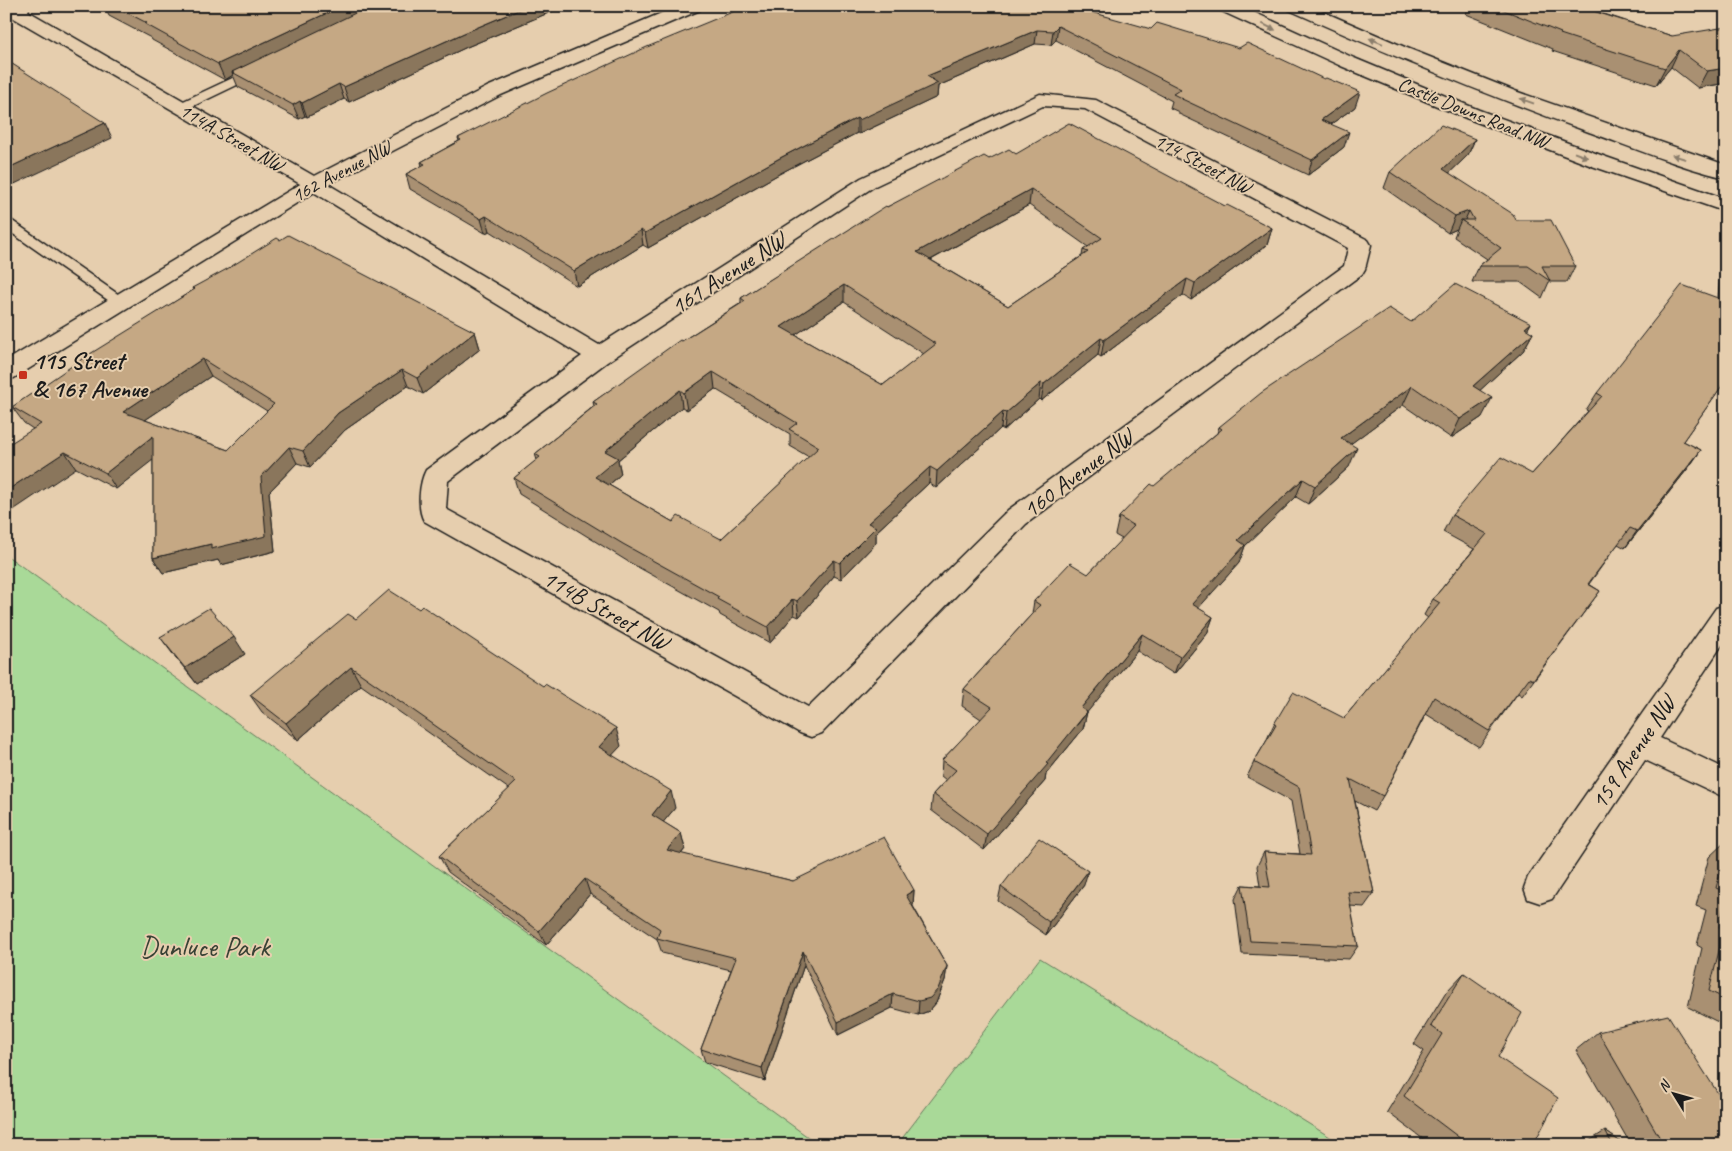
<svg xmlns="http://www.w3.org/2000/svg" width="1732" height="1151" viewBox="0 0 1732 1151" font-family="Caveat,sans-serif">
<rect width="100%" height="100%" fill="#e6ceae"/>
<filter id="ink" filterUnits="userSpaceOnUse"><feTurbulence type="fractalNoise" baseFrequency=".02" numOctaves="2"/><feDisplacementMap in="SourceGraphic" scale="10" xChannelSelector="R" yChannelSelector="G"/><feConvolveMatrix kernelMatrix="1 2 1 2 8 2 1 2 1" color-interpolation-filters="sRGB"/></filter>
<g filter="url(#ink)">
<path fill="#a9d998" stroke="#627a5a" d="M6,555L819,1145H6Z
M1040,958L1343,1145H897Z"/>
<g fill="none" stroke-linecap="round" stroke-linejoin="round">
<defs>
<path id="lane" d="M256,67L260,68L262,71L260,74L185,110H177L175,107L177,104Z
M6,219L11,220L125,299L127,302L125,305H115L6,229Z"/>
<path id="street" d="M12,6H30L28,11L321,180L599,345L861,178L1040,94L1096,100L1368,240L1371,245L1365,269L1362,274L1026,524L822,733L811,737L800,733L424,521C417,509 419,483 426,470L582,356L307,188L12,17L9,13ZM1043,106L1085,109L1348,248L1344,266L1008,510L808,707L446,509L448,481L607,362L875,186Z
M1726,605V639L1660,738L1726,769V798L1645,760L1552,899L1540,903L1528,899L1524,888L1528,877L1716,608Z"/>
<path id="secondary" d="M678,6H703L700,10L501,95L321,188L14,378L6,380V361L307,180L487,87Z
M1216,6H1240L1354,58L1479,110L1606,157L1726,199V212L1592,166L1466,118L1341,66L1219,10Z
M1286,6H1310L1407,48L1515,91L1726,165V178C1679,167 1634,148 1589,132C1487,95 1387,54 1289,10Z"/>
</defs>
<use href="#lane" stroke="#1c1c1c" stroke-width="3"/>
<use href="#street" stroke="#1c1c1c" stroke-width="3"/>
<use href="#secondary" stroke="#1c1c1c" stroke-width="3"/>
<use href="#lane" fill="#e6ceae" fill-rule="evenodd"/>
<use href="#street" fill="#e6ceae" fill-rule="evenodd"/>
<use href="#secondary" fill="#e6ceae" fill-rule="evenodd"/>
</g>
<path fill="#a99072" stroke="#1c1c1c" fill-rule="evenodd" d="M104,6H565L467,47L349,102L344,99L307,117L305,116L299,119L238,87L233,75L225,80L152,40L151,38L109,16Z
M747,6H1091L1087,10L1355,107L1331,124L1344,147L1308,175L1179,114V112L1170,108L1172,101L1056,40L1051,45L1035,44L938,86L937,97L859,134L857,133L779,174L648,248L643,245L577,286L490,231L485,233L410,189L406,174L422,166L421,162L459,141L458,138Z
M1464,6H1593L1594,7L1592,10L1672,36L1726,83L1698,88L1671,67L1656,85L1552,51L1553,49L1466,14L1468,8Z
M1475,139L1468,155L1449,173L1516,220L1575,266L1567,282H1549L1542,298L1520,282H1472L1479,266L1487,259L1454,237L1457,229L1448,233L1384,188L1390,172Z
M1016,154L1225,206L1272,228L1267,245L1191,300L1183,295L1101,357L1098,355L1041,401L1039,399L1004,430L1001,428L936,488L929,483L876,532V543L841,579L834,576L799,617L794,615L770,643L720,615L719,612L627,561L519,494L514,478L537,460L535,454L594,406L593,402L682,341L741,303V298L887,207L989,159ZM1029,205L1088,247L1083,250L1082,256L1008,306L931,260ZM844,302L924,354L883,385L795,335ZM715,389L790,434V446L809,457L721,539L673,522L609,485L621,474L618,460L682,407L687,410Z
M1726,252V380L1683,441L1701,450L1689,467L1625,548L1618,544L1589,584L1600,591L1522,696L1518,693L1479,747L1426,714L1383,796L1374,811L1355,801L1374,893L1364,907L1350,906L1358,946L1349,959L1242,954L1235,899L1242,885L1260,886L1257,866L1264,852L1300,854L1291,801L1247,777L1254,762L1267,740V739L1274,724L1344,718L1428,618L1424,615L1433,599L1474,549L1443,532L1452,515L1532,474L1588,411L1586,410L1597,393L1718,298L1721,259Z
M192,288L475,332L480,349L423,394L408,386L345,430L310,467L297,463L269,492L275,551L221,565L218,560L163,573L153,558V459L116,489L76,468L33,429L24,423L12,407L193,290ZM211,376L267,411L228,450L145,420Z
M1411,322L1531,323L1527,330L1533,333L1523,351L1480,390L1482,417L1451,438L1403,405L1350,444L1349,467L1308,504L1296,497L1245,546L1239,563L1198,608L1213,617L1207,634L1174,674L1137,651L1087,712L1083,729L1046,774L1045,781L984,850L931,810L933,794L946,780L941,776L942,760L981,719L962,706L964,689L1032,614L1034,601L1088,574L1122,539L1115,535L1119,517L1217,433L1219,427Z
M356,619L621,746L612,755L675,808L663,822L681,833L685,849L681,854L793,881L914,890L913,906L947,966L945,980L936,1003L929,1011L918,1015L892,1008L838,1035L804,965L765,1081L705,1062L701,1049L731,970L662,953L657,939L590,894L546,945L448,872L439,856L509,789L361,685L298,740L262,712L250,695Z
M160,637L245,654L197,684L172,653Z
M1726,841V1026L1688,1007L1702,948L1697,945L1706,910L1696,906L1709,857Z
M1084,885L1046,935L998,901L1001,887Z
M1464,973L1498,1057L1533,1145H1431L1387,1112L1424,1051L1414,1044L1447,991Z
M1598,1032L1726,1145H1631L1576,1050Z
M1605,1131L1625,1145H1583Z"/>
<path fill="#8a765c" stroke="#1c1c1c" d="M342,6H380L232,72L233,75L225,80L218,64Z
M528,6H565L467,47L349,102L344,87L464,33Z
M1078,6H1091L1075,22L1077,8Z
M1058,26L1056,40L1051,45L1053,31Z
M1037,30L1035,44L938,86L937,97L859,134V120L927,76Z
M1679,50L1671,67L1656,85L1665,68Z
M1726,68V83L1698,88L1707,71Z
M339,84L344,99L307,117L302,103Z
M1360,92L1355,107L1317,134L1321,120Z
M300,101L305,116L299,119L293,105Z
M857,118V133L779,174L648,248L645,233L778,159Z
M105,123L112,138L6,188V169Z
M1349,132L1344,147L1308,175L1312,160Z
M1475,139L1468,155L1437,185L1443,169Z
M1031,189L1029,205L916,268L917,252Z
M1469,211L1464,222L1461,220L1457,229L1448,233L1455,216Z
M486,216L490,231L485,233L481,219Z
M1272,228L1267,245L1191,300L1195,283Z
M641,230L643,245L577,286L574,271Z
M1187,279L1183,295L1101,357L1104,340Z
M844,285V302L782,344L781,327Z
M1531,323L1521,342L1525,328Z
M475,332L480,349L423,394L417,378Z
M1533,333L1523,351L1464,405L1473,386Z
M1101,338L1098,355L1041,401L1044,384Z
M202,359L211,376L133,428L123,412Z
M402,370L408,386L345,430L310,467L303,451L338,413Z
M713,372L715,389L687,410L684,393Z
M1041,383L1039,399L1004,430L1006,413Z
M1412,386L1403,405L1333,457L1341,438Z
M680,390L682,407L618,460L621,474L599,494L595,477L605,451Z
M1492,398L1482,417L1451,438L1460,419Z
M1003,412L1001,428L936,488L937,471Z
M153,436L163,452L116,489L106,473Z
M289,447L297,463L269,492L275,551L221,565L218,560L163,573L153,558L211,544L261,477Z
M1357,448L1349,467L1308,504L1315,486Z
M1701,450L1689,467L1625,548L1637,531Z
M65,452L76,468L6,515V491Z
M930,467L929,483L876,532V543L841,579L840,563L868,523Z
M1303,479L1296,497L1245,546L1239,563L1186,622L1192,604L1238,540Z
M834,560V576L799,617L797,601Z
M793,599L794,615L770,643L768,627Z
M1213,617L1207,634L1174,674L1180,657Z
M1142,634L1137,651L1077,725L1081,708Z
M234,637L245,654L197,684L185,668Z
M351,667L361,685L298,740L286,723Z
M1087,712L1083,729L1046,774L1045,781L984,850L987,834Z
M616,728L621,746L604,764L599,747Z
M671,791L675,808L656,831L652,815Z
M681,833L685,849L671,866L667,850Z
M1088,871L1084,885L1046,935L1049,922Z
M585,879L590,894L546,945L539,931Z
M914,890L913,905L906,910V895Z
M803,951L804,965L765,1081L762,1068Z
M947,966L945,980L936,1003L929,1011L918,1015L919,1001Z
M893,994L892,1008L838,1035V1022Z"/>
<path fill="#c5a884" stroke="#1c1c1c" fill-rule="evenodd" d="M114,6H342L218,64L145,24L147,23Z
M370,6H528L464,33L344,87L339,84L302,103L300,101L293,105L232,72Z
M747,6H1078L1077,8L1151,29L1157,23L1239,48L1247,43L1324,79L1326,78L1360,92L1321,120L1349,132L1312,160L1182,99H1183L1173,94L1181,89L1058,26L1053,31L1037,30L927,76L938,83L859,120L857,118L778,159L645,233L641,230L574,271L486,216L481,219L406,174L425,164L421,162L461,140L458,138L547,93L647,47Z
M1494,6H1593L1594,7L1590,10L1672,36L1726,27V68L1707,71L1679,50L1665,68L1560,34L1561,33Z
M6,60L105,123L6,169Z
M1069,123L1225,206L1227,205L1272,228L1195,283L1187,279L1104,340L1101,338L1044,384L1041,383L1006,413L1003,412L937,471L930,467L868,523L876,527L840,563L834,560L797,601L793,599L768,627L717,599L719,597L623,544L514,478L540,457L535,454L597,404L593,402L680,340L682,341L745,301L741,298L886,206L887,207L984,156L989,159L1009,149L1016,154ZM1031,189L1102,238L1083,250L1088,252L1008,306L917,252ZM844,285L936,344L883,385L781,327ZM713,372L797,423L789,429L819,447L721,539L678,516L673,522L595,477L618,458L605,451L680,390L684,393Z
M1441,125L1475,139L1443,169L1513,214L1516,220H1551L1575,266H1542L1550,281L1528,266H1479L1501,248L1461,220H1474L1469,211L1455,216L1390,172Z
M288,235L475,332L417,378L402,370L338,413L303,451L289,447L261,477L266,536L211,549V544L153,558V436L106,473L65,452L6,491V446L41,424L12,407L85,357L195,289L192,288L227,269L277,238L280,240ZM202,359L274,404L228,450L123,412Z
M1455,284L1531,323L1525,328L1533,333L1473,386L1492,398L1460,419L1412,386L1341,438L1357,448L1315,486L1303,479L1238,540L1245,545L1192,604L1213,617L1180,657L1142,634L1081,708L1087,712L1046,763L1048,764L987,834L933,794L956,770L942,760L992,707L964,689L1040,605L1034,601L1070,563L1088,574L1134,526L1119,517L1151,484L1154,486L1222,429L1219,427L1261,393L1389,308L1411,322Z
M1682,285L1726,301V380L1683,441L1701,450L1637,531L1630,528L1588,584L1600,591L1533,680L1529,678L1489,731L1434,697L1383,796L1350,779L1374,893L1348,892L1358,946L1250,941L1242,885L1270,887L1264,852L1311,855L1299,787L1254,762L1276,725L1274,724L1293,692L1344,718L1440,603L1433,599L1487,534L1452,515L1501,457L1532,474L1602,396L1597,393Z
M389,590L419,609L422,606L543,686L545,684L616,728L599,747L671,791L652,815L681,833L667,850L793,881L884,837L914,890L906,895L947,966L938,989L930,998L919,1001L893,994L838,1022L803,951L762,1068L701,1049L736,958L657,938L660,929L585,879L539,931L439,856L516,782L351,667L286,723L250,695L348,614L356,619Z
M209,608L234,637L185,668L160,637Z
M1039,838L1088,871L1049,922L1001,887Z
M1726,852V892L1716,888Z
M1726,897V999L1709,991L1724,931L1719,928Z
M1464,973L1522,1013L1498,1057L1558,1098L1533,1145H1469L1404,1096L1442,1034L1431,1026Z
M1668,1015L1726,1106V1145H1664L1598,1032Z
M1605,1131L1625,1145H1613Z"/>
<defs><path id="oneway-solid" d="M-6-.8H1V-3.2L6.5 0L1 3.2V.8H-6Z" transform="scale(1.25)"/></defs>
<g fill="#8b7e6c">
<use href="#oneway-solid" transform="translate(1269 27) rotate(26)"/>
<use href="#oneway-solid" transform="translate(1376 41) rotate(-158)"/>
<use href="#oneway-solid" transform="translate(1527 101) rotate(-160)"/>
<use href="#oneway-solid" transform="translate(1581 155) rotate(21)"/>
<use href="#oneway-solid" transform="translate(1679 157) rotate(-162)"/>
</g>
</g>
<rect fill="#c8321e" stroke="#e6ceae" stroke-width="2" x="18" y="370" width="10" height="10" rx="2.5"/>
<g text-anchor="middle" stroke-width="4" stroke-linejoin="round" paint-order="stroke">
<g font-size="20" fill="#1c1c1c" stroke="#e6ceae">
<text transform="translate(1473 112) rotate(22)" y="7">Castle Downs Road NW</text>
<text transform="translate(232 137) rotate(30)" y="7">114A Street NW</text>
<text transform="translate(1203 163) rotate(28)" y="7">114 Street NW</text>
<text transform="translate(341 171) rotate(-28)" y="7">162 Avenue NW</text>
</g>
<g font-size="24" fill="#1c1c1c" stroke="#e6ceae">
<text transform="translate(728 273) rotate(-33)" y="8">161 Avenue NW</text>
<text transform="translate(1078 473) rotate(-37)" y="8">160 Avenue NW</text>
<text transform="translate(606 610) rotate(29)" y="8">114B Street NW</text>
<text transform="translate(1633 752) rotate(-56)" y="8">159 Avenue NW</text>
</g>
<g font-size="24" font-weight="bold" fill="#1c1c1c" stroke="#e6ceae" text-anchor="start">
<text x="33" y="369">115 Street<tspan x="33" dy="28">&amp; 167 Avenue</tspan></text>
</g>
<g font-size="29" fill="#384235" stroke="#e6ceae">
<text x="205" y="956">Dunluce Park</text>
</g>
</g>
<rect width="1732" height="1151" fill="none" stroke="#e6ceae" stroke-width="25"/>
<rect x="12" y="12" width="1707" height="1126" fill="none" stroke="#1c1c1c" stroke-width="2" filter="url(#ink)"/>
<g transform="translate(1674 1094) rotate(307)" stroke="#e6ceae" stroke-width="4" paint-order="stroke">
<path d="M0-4L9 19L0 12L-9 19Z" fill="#1c1c1c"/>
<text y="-8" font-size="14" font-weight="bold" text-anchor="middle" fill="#1c1c1c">N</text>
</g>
</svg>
